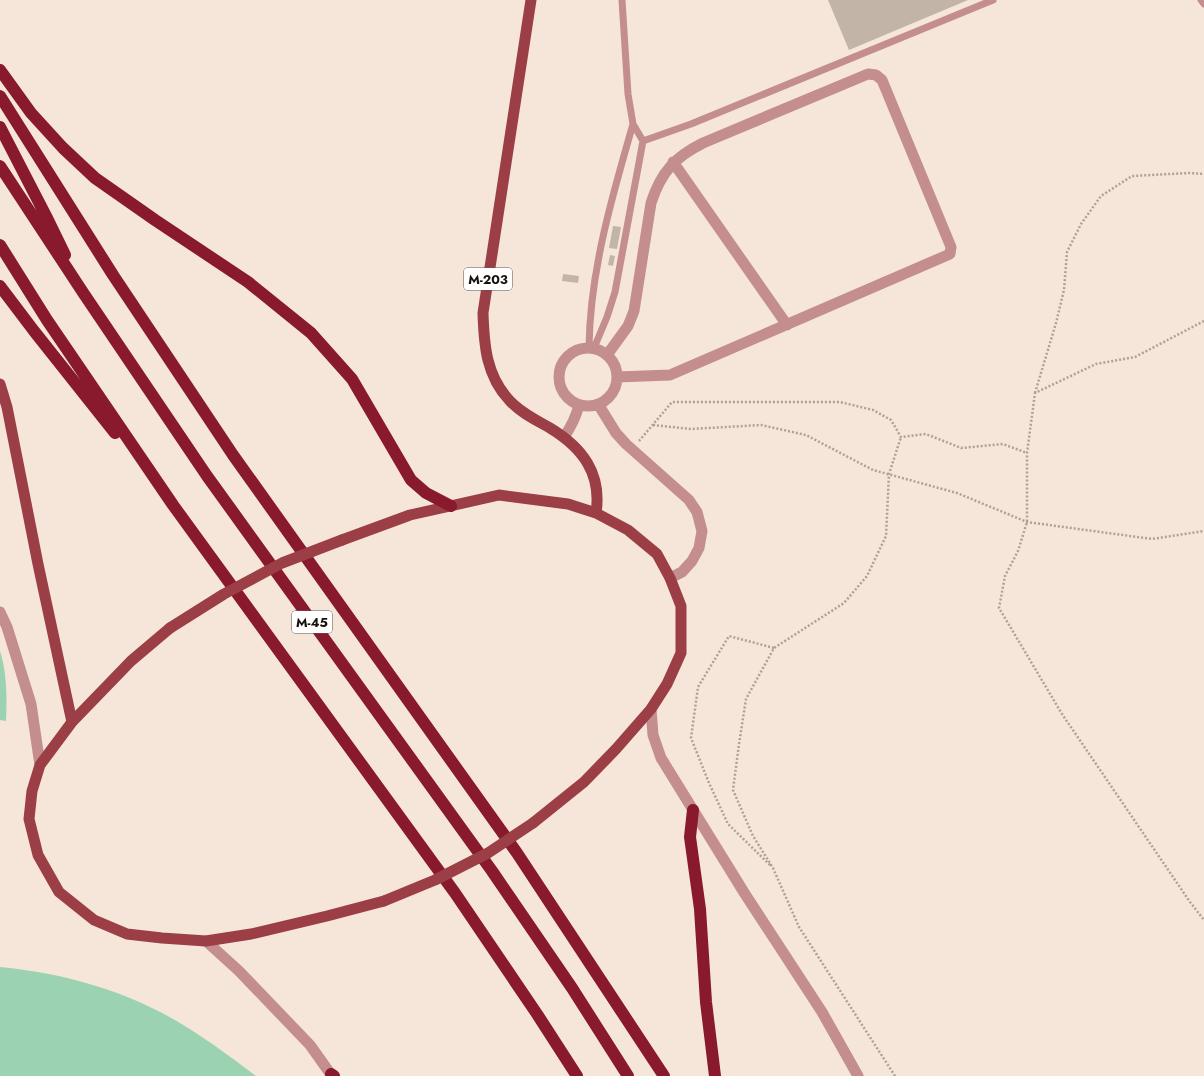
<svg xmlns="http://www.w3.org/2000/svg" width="1204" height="1076" viewBox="0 0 1204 1076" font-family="Jost,sans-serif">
<rect width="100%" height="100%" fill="#f5e6d9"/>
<path fill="#9bd2b1" d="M0,651C7,673 7,697 6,721L0,720Z
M0,967C52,972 105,985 152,1008C188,1025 224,1052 256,1076H0Z"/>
<path fill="#c2b4a7" d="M828,0H968L849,50Z
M613,226L621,227L617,249L609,248Z
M610,255L615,256L613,266L608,265Z
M563,274L579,276L578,283L562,281Z"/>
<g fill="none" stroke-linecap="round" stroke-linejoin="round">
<path stroke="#ada197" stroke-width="2.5" stroke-dasharray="2 2" stroke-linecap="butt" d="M1204,321L1135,357L1096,364L1035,393L1027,453V522L1018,551L1005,576L999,608L1062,714L1190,902L1204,920
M1035,393L1056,323L1064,290L1067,252L1081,224L1101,196L1132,176L1189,173L1204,174
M653,425L691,429L761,425L806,435L873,470L957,493L1027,522L1152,539L1204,531
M639,441L672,402H840L873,410L891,420L901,437L926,434L961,448L1003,444L1027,453
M770,865L728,824L709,783L691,738L698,687L729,636L774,648
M895,1076L799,927L773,868L753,836L733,790L739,744L746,699L774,648L844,603L867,576L886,536L889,474L901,437"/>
<path stroke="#c48e8f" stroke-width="7" d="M1201,0L1204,4
M643,141L691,124L993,0
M589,347C590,271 612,197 633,124
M594,348L607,317L615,292L643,141L633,124L628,94L622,0"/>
<path stroke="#c48e8f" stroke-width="11" d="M673,162L787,325
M559 377a29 29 0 1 1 58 0a29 29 0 1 1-58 0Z
M607,355L628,326L634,311L651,203C661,172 675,157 703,143L868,74L876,75L882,80L951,247L950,254L670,375L617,377
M598,404L616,433L626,444L689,500L697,512L702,531L699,548L692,561L682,572L670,578
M564,437C571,427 576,417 579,405
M0,612L7,627L31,704L40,765"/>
<path stroke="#c48e8f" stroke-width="11" d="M651,709L653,735L661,758L745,894L822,1012L858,1076
M206,941L239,971L310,1045L332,1076"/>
<path stroke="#9b3e46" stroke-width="11" d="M531,0L483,313C484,345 486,376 510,401C521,413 536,420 550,428C583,448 602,474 596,513
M0,384L7,407L38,564L72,722
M342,540L410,515L499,495L568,504L596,513L628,530L657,554L670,578L681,606V653L667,684L651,709L616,749L584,782L533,823
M170,628L131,661L72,722L40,765L32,791L29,819L38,855L59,892L94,920L127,934L162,938L206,941L251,934L327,916L384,901"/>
<path stroke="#89192c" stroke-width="12" d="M0,70L31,113L63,148L95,178L155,220L248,282L311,333L352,379L411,480L426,493L451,506
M0,96L113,275L233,455L517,853L664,1076
M0,127L46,216L65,255
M0,166L84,294L207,476L492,871L572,988L628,1076
M0,245L47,320L173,505L455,893L537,1014L577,1076
M0,286L34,331L115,433
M693,810L690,837L700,909L706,1002L715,1076
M331,1074L334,1076"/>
<path stroke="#9b3e46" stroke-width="11" d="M170,628L224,594L282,563L342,540
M384,901L435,880L488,853L533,823"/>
</g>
<g text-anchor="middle" stroke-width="4" stroke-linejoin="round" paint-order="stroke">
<g fill="#fff" stroke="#5d5956" stroke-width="1">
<rect x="464" y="268" width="48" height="22" rx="3"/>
<rect x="292" y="611" width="40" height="22" rx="3"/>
</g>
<g font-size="13" font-weight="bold" fill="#17120d">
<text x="488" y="284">M-203</text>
<text x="312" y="627">M-45</text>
</g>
</g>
</svg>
